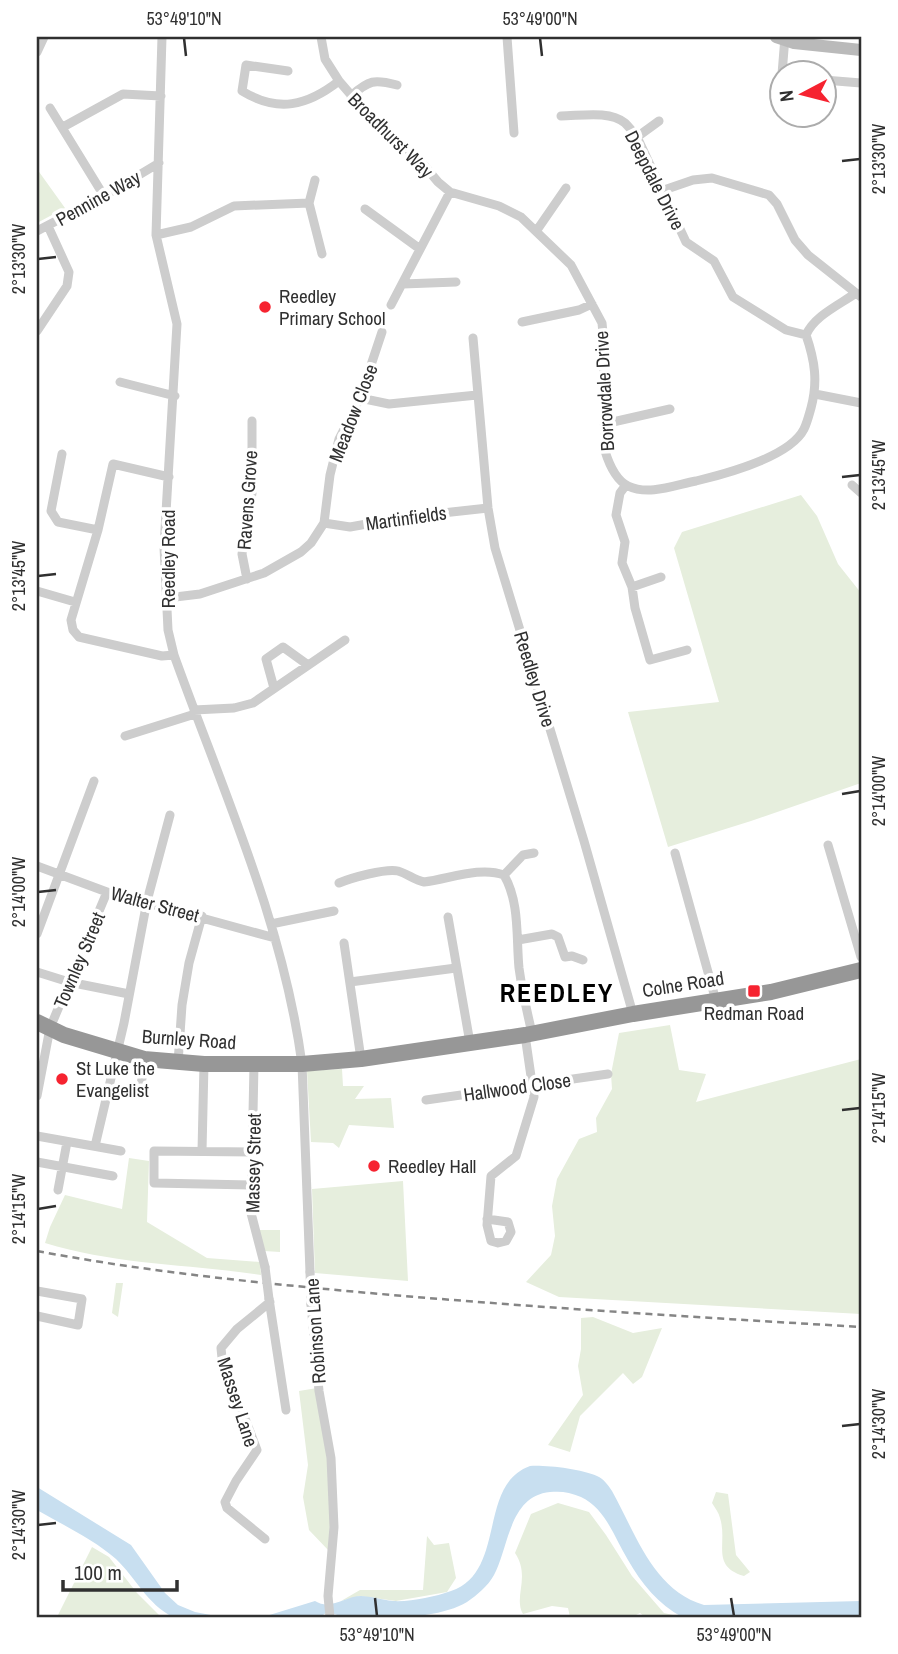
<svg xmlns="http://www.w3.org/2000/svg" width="898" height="1654" viewBox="0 0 898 1654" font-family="'Archivo Narrow',sans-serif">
<rect width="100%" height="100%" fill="#fff"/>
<path fill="#e6eedd" d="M37,169L65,208L37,223Z
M801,495L817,516L838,564L861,593V783L751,821L668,847L628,712L719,702L674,548L682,532Z
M670,1025L679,1070L706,1074L696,1102L861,1059V1314L559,1297L526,1282L551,1255L555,1236L552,1206L557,1179L579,1139L597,1132L596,1118L612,1089L611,1074L619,1033Z
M342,1069L343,1086H364L355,1099L391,1098L394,1128L349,1125L339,1148L333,1143L311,1142L307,1071Z
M129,1158L149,1161L147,1222L207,1258L260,1262L261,1275C189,1264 116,1265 45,1243L50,1227L65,1195L122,1209Z
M403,1181L408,1281L315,1273L312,1189Z
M257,1230H280V1252L264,1251Z
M116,1283H123L118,1317L112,1313Z
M593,1317L633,1333L662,1328L642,1377L633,1384L623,1373L580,1416L570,1452L548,1445L583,1395L578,1366L581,1349V1318Z
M317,1388L326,1449L331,1496L329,1551L309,1530L303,1497L308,1465L299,1391Z
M716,1492L728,1494L736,1555L750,1572L744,1576C710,1566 728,1543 720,1518C719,1513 715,1508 712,1503Z
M558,1503L589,1512L606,1535L632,1576L664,1613L682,1617H645L640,1613L632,1617H570L568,1608L552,1606L523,1614C513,1597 531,1577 515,1553L531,1514Z
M427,1536L434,1545L449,1543L456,1578L447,1592L396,1601L360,1596L341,1601L360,1590H423Z
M92,1547L109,1557L137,1593L161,1617H57Z"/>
<path fill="#c8dff0" d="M530,1466C547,1465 581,1469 597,1476C604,1479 608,1485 612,1491C636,1534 653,1590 704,1605L861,1601V1617H682C659,1605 641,1583 628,1560C614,1537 606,1509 581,1497C570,1492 561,1491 550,1492C509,1496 509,1547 494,1575C488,1586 477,1595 467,1602C439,1619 380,1620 347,1617C339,1616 334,1613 326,1613L320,1617H263L315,1601C331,1611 345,1596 361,1596C371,1596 382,1600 393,1601C411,1602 434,1597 451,1591C507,1572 477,1485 530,1466Z
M37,1487L131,1545L165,1593L178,1605L195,1612L221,1617H173C147,1604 136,1578 116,1559C93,1539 63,1525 37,1510Z"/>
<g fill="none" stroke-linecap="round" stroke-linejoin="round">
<path stroke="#cdcdcd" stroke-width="9" d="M162,37L156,235L177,324L164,547L168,630L174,655C222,789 283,922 302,1064L310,1272
M321,37L325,59L339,81L377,125L417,157L438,182L450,192L499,206L521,217L571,265L602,323L603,333L605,451C609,464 616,480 628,486C649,496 675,485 696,481C725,474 790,457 804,429C807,423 809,415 811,408C818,382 815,361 806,335L786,330L733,297L714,261L686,242L637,137C633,132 629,127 625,123C609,110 580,116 561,116
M507,37L514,133
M37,52L44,37
M288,71L246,65L242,91C278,113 307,106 339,81
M782,74L785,37
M824,80L861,83
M351,96C369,80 374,79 397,85
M50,108L104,196
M63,127L123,94L161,96
M637,137L659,121
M315,180L309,203L322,254
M661,191L693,180L712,178L769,195L777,204L795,240L808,255L861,297
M365,209L420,249
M537,230L566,188
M37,231L104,196L159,163
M156,235L191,227L234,206L309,203
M403,284L456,282
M391,305L450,192
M522,322L579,310L592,304
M37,331L67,286L69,272L48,226
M806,335C814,316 839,305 856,293
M473,338L488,508L495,548L584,841L633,1014
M120,382L175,396
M815,394L861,403
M360,398L389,404L477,395
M604,424L670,409
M62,454L51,511L58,522L98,530
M169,477L113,464L98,530L71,620L73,630L79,637L162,656L174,655
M626,485L620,493L616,515L625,542L622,563L632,587L635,608L650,660L687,650
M852,485L861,493
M324,523L350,527L406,517L488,508
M247,579L242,554L252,493V421
M632,587L661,577
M37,591L75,602
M167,598L200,594L264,573L301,552L311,543L324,523L330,475L339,439L360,398L382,332
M274,688L266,659L283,647L308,665
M194,710L234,708L253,703L345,640
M125,736L195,714
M828,845L861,957
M675,853L716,1001
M37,866L107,892L275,938
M504,875C520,903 516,937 519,968C522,990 527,1012 532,1033
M504,875L523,855L534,853
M339,883C351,878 386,868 398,871C408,874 414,880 424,882C449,879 480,866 504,875
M448,917L470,1043
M271,924L334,911
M37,934L94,781
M518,940L552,934L558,937L565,957L572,956L583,960
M344,943L361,1059
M37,972L69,982L129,994
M350,982L456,968
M178,1063L182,1005L189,963L202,916
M254,1064L251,1213L265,1267
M141,1087L144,1059
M37,1096L50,1028L107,892
M426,1100L608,1074
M37,1136L121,1151
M95,1146L124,1023L147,901L170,815
M202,1151L204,1064
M37,1162L113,1176
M251,1185L154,1183V1151L253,1152
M58,1190L67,1142
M487,1219L508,1222L511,1232L506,1241L498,1243L491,1241L487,1225L491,1176L516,1156L534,1097L525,1035
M37,1291L82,1299L78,1325L37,1316
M269,1299L286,1410
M311,1304L319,1391L331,1458L334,1527L328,1596L330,1617
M265,1539L227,1508L225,1502L236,1481L257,1450L222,1358L221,1348L237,1329L270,1302"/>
<path stroke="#bababa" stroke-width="12" d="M776,37L794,43L861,50"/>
<path stroke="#979797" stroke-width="16" d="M37,1022L64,1035L144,1059L204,1064H302L361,1059L525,1035L633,1014L771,992L861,970"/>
<path stroke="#858585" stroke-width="2.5" stroke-dasharray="7 5" stroke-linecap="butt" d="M37,1251C143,1271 250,1282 358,1292C526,1307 693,1317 861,1327"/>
<path stroke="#cdcdcd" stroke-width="9" d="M265,1267L269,1299
M310,1272L311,1304"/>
</g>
<path fill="none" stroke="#303030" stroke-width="2.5" d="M184,38L186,56M540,38L542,56M842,161L860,159M38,259L56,257M842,477L860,475M38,576L56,574M842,794L860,791M38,892L56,890M842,1110L860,1108M38,1209L56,1206M842,1426L860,1424M38,1525L56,1523M375,1598L377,1616M731,1598L734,1616"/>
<g fill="#f62330" stroke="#fff" stroke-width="2.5">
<circle cx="265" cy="307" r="7"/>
<rect x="747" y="984" width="14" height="14" rx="3.5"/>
<circle cx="62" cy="1079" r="7"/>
<circle cx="374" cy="1166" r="7"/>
</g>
<g text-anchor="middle" stroke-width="7" stroke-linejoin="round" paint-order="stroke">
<g font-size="19" fill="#303030" stroke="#fff">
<text transform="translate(391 135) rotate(45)" y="7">Broadhurst Way</text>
<text transform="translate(655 180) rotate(63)" y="7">Deepdale Drive</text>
<text transform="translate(98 198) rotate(-29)" y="7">Pennine Way</text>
<text transform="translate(604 391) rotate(-93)" y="7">Borrowdale Drive</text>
<text transform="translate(353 413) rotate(-69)" y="7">Meadow Close</text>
<text transform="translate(247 500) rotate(-86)" y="7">Ravens Grove</text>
<text transform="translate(406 518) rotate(-8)" y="7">Martinfields</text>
<text transform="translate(168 559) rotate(-90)" y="7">Reedley Road</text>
<text transform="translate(535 679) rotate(73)" y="7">Reedley Drive</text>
<text transform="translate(155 904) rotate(15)" y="7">Walter Street</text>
<text transform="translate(79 960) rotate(-67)" y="7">Townley Street</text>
<text transform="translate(683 984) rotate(-9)" y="7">Colne Road</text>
<text transform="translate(189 1039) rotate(4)" y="7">Burnley Road</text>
<text transform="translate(517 1087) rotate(-8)" y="7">Hallwood Close</text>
<text transform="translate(253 1163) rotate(-89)" y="7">Massey Street</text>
<text transform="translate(315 1331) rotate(-94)" y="7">Robinson Lane</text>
<text transform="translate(238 1402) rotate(72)" y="7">Massey Lane</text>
</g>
<g font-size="19" fill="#303030" stroke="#fff" text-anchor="start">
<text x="279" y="303">Reedley<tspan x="279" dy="22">Primary School</tspan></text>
<text x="754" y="1020" text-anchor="middle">Redman Road</text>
<text x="76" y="1075">St Luke the<tspan x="76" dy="22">Evangelist</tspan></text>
<text x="388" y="1173">Reedley Hall</text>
</g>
<g font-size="26" font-weight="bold" letter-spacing="2" fill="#000" stroke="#fff">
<text x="557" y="1002">REEDLEY</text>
</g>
</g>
<rect width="898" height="1654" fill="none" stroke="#ffffff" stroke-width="77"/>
<g transform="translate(803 94) rotate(263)"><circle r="33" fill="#ffffff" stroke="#acacac" stroke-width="2"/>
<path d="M0-5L12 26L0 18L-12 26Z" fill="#f62330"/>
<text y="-10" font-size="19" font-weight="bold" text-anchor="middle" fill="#303030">N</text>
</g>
<path d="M63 1580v10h114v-10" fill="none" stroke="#303030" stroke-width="3.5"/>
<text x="74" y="1580" font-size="21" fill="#303030" stroke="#ffffff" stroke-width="5" paint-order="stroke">100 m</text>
<rect x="38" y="38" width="822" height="1578" fill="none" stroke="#303030" stroke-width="2.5"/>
<g font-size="18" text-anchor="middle" fill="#303030">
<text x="184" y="25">53°49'10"N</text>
<text x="540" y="25">53°49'00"N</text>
<text transform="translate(879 159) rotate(-90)" y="6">2°13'30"W</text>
<text transform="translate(19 259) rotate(-90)" y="6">2°13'30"W</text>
<text transform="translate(879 475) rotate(-90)" y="6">2°13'45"W</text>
<text transform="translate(19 576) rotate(-90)" y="6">2°13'45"W</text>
<text transform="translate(879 791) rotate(-90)" y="6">2°14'00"W</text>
<text transform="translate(19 892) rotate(-90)" y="6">2°14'00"W</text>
<text transform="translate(879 1108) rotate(-90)" y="6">2°14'15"W</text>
<text transform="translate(19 1209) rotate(-90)" y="6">2°14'15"W</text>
<text transform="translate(879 1424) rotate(-90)" y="6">2°14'30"W</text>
<text transform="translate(19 1525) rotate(-90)" y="6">2°14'30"W</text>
<text x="377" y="1641">53°49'10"N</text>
<text x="734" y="1641">53°49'00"N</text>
</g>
</svg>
